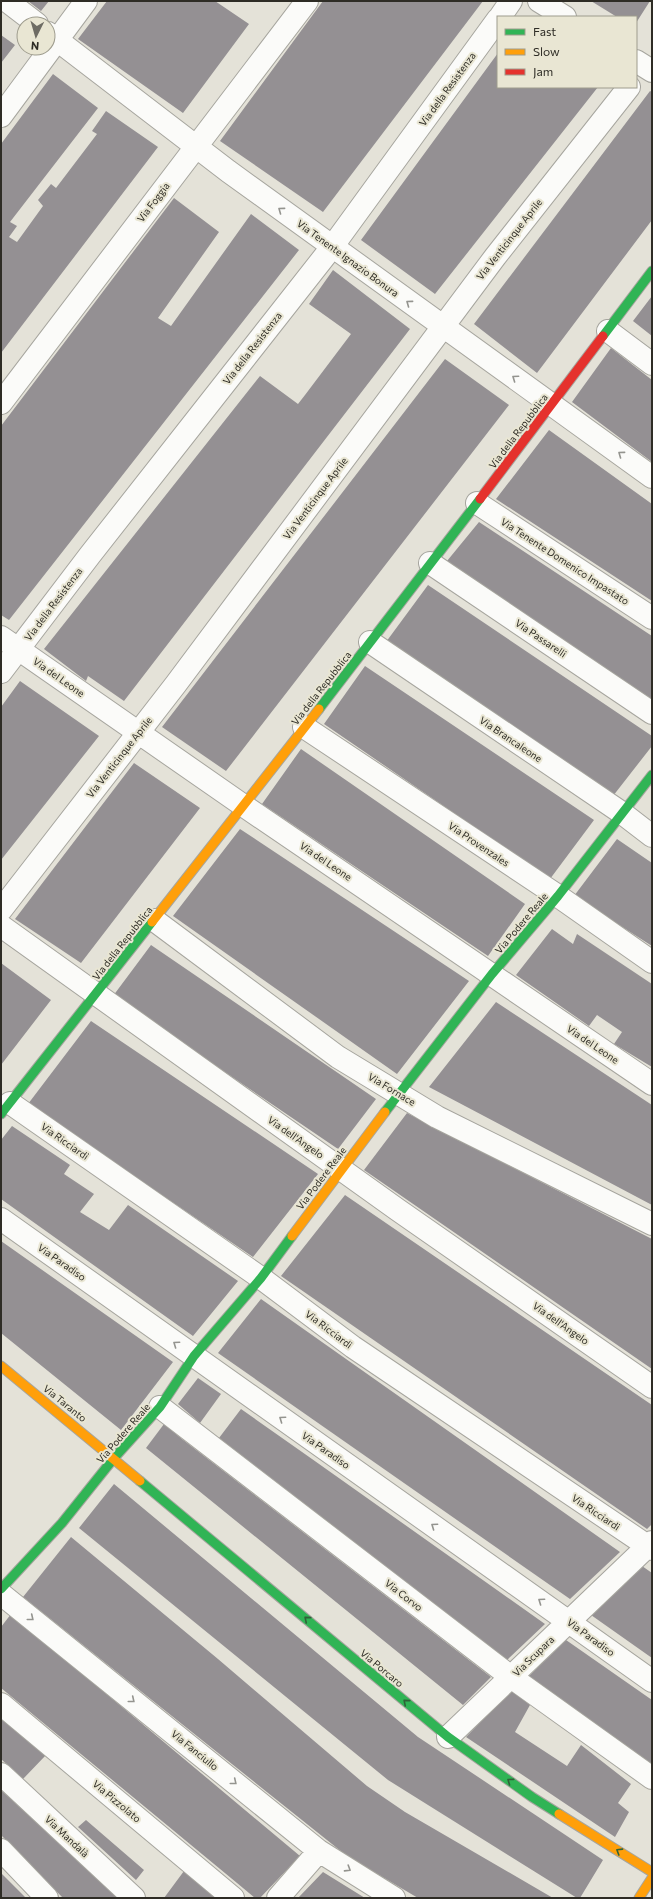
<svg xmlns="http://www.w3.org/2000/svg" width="653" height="1899" viewBox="0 0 653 1899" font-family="Commissioner,sans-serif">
<rect width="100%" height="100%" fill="#e4e2d8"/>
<path fill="#949093" d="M28,1H49L41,11Z
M107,1H215L249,24L183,113L78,39Z
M323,1H483L323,212L220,141Z
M591,1H650L636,23V17H617Z
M1,35L15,45L1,63Z
M498,53V87H598L435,294L361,240Z
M53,74L98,108L10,222L17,226L9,237L17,242L43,206L38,200L51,184L56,188L97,134L92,131L106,111L158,147L1,353V144Z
M650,91L652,92V220L537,373L474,324Z
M174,198L219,232L158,318L171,326L251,214L299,250L9,620L1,615V426Z
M333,270L410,329L124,701L88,676L86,681L44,649L260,376L298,404L305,395L351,334L309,304Z
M652,296V336L633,321Z
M611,348L652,380V462L572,402Z
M445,359L509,405L226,771L162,727Z
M549,430L652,504V601L496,499Z
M479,522L652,636V701L447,561Z
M428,585L652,736V746L613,796L386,642Z
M365,666L594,820L550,879L324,724Z
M20,681L99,736L1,860V707Z
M301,749L525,904L488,956L262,804Z
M134,763L200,808L81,963L15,919Z
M240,829L469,981L397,1074L173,916Z
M617,839L652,863V946L574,896Z
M552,929L573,944L577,934L652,984V1067L614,1044L622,1032L597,1015L589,1026L516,975Z
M151,945L376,1099L338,1149L113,996Z
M1,963L51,1000L1,1065Z
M496,1002L652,1105V1205L429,1087Z
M91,1021L318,1174L253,1257L28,1104Z
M407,1113L652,1239V1369L364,1170Z
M12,1126L70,1165L64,1174L94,1194L80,1212L109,1230L128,1205L238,1281L193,1336L1,1199V1140Z
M345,1195L652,1405V1524L647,1529L281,1276Z
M1,1241L173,1362L121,1430L1,1333Z
M261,1299L390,1390L620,1552L570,1599L218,1353Z
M198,1378L221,1394L200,1423L178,1404Z
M241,1409L312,1459L545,1624L507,1660L219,1438Z
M164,1424L182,1439L491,1677L463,1705L146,1448Z
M114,1484L418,1737L603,1860L580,1898H577L388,1780L79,1528Z
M71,1537L218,1659L367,1786L405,1812L553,1898H418L347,1856L23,1597Z
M642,1566L652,1573V1658L591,1615Z
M11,1614L300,1856L260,1898H255L237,1883L1,1688V1627Z
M566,1640L652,1700V1771L528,1677Z
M511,1690L530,1705L515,1732L567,1766L581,1745L631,1784L618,1803L629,1812L615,1837L466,1737Z
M1,1717L46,1755L23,1779L1,1759Z
M1,1790L120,1898H63L1,1835Z
M86,1820L144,1870L136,1880L78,1827Z
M184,1871L216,1898H164Z
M323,1872L365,1898H298Z
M1,1873L26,1898H1Z"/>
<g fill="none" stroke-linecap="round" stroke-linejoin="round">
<defs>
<path id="street" d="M7,1L37,24
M539,1L565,17
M500,17L511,1
M48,33L228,171L652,477
M636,61L652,71
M1,116L86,1
M608,331L652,364
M1,403L307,1
M477,503L652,618
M430,563L652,713
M1,637L244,806L652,1084
M370,642L622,813L652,836
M1,672L90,555L332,247L498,19
M304,727L558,896L652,962
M1,910L176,684L495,257L629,87
M154,920L338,1057L437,1117L652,1224
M1,926L398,1210L652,1387
M10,1103L261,1278L353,1347L652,1549
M1,1219L652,1681
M160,1407L511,1677L652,1778
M1,1594L319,1851L394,1898
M1,1704L233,1898
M448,1737L652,1542
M1,1774L134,1898
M1,1850L47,1898
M278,1898L319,1851"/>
<path id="fast" d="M603,336L652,271
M319,709L480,499
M385,1112L492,974L558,896L652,775
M1,1114L152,922
M140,1481L448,1737L532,1797L559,1814
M1,1589L62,1523L114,1458L160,1407L194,1356L261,1278L292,1236"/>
<path id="slow" d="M152,922L319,709
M292,1236L385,1112
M1,1366L140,1481
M559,1814L652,1872
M639,1898L652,1878"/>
<path id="jam" d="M480,499L603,336"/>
</defs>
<use href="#street" stroke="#a6a59e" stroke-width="24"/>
<use href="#fast" stroke="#a6a59e" stroke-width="11"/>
<use href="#slow" stroke="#a6a59e" stroke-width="11"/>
<use href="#jam" stroke="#a6a59e" stroke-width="11"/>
<use href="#street" stroke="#fbfbf9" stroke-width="22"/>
<use href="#fast" stroke="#30b455" stroke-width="9"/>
<use href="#slow" stroke="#ff9f0a" stroke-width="9"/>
<use href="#jam" stroke="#e5322d" stroke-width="9"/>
</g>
<defs><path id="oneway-chevron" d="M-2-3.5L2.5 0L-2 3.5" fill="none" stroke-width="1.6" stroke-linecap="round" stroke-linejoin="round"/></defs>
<g stroke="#94948f">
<use href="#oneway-chevron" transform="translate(281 210) rotate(-144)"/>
<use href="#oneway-chevron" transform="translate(409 303) rotate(-144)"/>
<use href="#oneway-chevron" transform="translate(515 378) rotate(-145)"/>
<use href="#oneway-chevron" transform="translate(621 454) rotate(-144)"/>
<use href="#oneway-chevron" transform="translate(176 1344) rotate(-145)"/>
<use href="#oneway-chevron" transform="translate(282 1419) rotate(-145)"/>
<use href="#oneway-chevron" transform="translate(434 1526) rotate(-145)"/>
<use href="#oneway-chevron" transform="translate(541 1601) rotate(-145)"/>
<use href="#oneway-chevron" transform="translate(31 1618) rotate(39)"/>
<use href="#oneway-chevron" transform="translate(132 1700) rotate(39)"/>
<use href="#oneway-chevron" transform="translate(234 1782) rotate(39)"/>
<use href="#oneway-chevron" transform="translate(348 1869) rotate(32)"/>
</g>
<g stroke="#2f6238">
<use href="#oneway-chevron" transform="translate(307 1619) rotate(-140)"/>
<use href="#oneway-chevron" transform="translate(406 1702) rotate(-140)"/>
<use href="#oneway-chevron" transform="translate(510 1781) rotate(-144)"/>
<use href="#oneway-chevron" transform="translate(619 1851) rotate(-148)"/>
</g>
<g text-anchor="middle" stroke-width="4" stroke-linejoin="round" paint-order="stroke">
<g font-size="10" fill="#2e2c25" stroke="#e9e6d3">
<text transform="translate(447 89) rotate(-54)" y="4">Via della Resistenza</text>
<text transform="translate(153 202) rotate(-53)" y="4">Via Foggia</text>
<text transform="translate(509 239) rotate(-52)" y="4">Via Venticinque Aprile</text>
<text transform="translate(348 258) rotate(36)" y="4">Via Tenente Ignazio Bonura</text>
<text transform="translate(252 348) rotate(-52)" y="4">Via della Resistenza</text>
<text transform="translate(518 431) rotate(-53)" y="4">Via della Repubblica</text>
<text transform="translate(315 498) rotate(-53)" y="4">Via Venticinque Aprile</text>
<text transform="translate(565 561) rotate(33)" y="4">Via Tenente Domenico Impastato</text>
<text transform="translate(53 604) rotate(-53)" y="4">Via della Resistenza</text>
<text transform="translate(541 638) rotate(34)" y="4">Via Passarelli</text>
<text transform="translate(59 677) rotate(35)" y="4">Via del Leone</text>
<text transform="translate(321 688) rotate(-52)" y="4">Via della Repubblica</text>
<text transform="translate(511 739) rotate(34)" y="4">Via Brancaleone</text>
<text transform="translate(119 757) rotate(-52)" y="4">Via Venticinque Aprile</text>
<text transform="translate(479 844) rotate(34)" y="4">Via Provenzales</text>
<text transform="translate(326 861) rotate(34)" y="4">Via del Leone</text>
<text transform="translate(521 923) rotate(-50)" y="4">Via Podere Reale</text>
<text transform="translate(122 943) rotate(-52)" y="4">Via della Repubblica</text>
<text transform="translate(593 1044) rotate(34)" y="4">Via del Leone</text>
<text transform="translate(392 1089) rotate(31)" y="4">Via Fornace</text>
<text transform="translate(296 1137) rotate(35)" y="4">Via dell'Angelo</text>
<text transform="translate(65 1141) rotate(35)" y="4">Via Ricciardi</text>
<text transform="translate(321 1178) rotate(-53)" y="4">Via Podere Reale</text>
<text transform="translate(62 1262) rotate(35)" y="4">Via Paradiso</text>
<text transform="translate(561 1323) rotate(35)" y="4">Via dell'Angelo</text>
<text transform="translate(329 1329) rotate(37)" y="4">Via Ricciardi</text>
<text transform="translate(65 1403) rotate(39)" y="4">Via Taranto</text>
<text transform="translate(123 1433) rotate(-49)" y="4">Via Podere Reale</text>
<text transform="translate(326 1450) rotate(35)" y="4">Via Paradiso</text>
<text transform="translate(596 1512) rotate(34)" y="4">Via Ricciardi</text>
<text transform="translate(404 1595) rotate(38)" y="4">Via Corvo</text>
<text transform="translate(591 1637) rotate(36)" y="4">Via Paradiso</text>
<text transform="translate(533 1656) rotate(-44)" y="4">Via Scupara</text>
<text transform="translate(382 1668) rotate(40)" y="4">Via Porcaro</text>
<text transform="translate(195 1750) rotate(39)" y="4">Via Fanciullo</text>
<text transform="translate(117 1801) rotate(40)" y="4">Via Pizzolato</text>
<text transform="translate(67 1836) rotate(43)" y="4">Via Mandalà</text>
</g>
</g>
<rect width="653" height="1899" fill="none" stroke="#2e2c25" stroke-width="4"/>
<rect x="497" y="16" width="140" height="72" fill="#e9e6d3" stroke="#9e9c8d"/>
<rect x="505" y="29" width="20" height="6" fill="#30b455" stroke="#9e9c8d"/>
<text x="533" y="36" font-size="12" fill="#2e2c25">Fast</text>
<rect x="505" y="49" width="20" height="6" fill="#ff9f0a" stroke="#9e9c8d"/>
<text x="533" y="56" font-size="12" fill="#2e2c25">Slow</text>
<rect x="505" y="69" width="20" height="6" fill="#e5322d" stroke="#9e9c8d"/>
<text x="533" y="76" font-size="12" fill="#2e2c25">Jam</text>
<g transform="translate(36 36) rotate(185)"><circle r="19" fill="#e9e6d3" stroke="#9e9c8d"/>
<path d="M0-3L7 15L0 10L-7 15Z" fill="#6e6c64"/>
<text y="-6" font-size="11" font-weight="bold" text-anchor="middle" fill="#2e2c25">N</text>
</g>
</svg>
